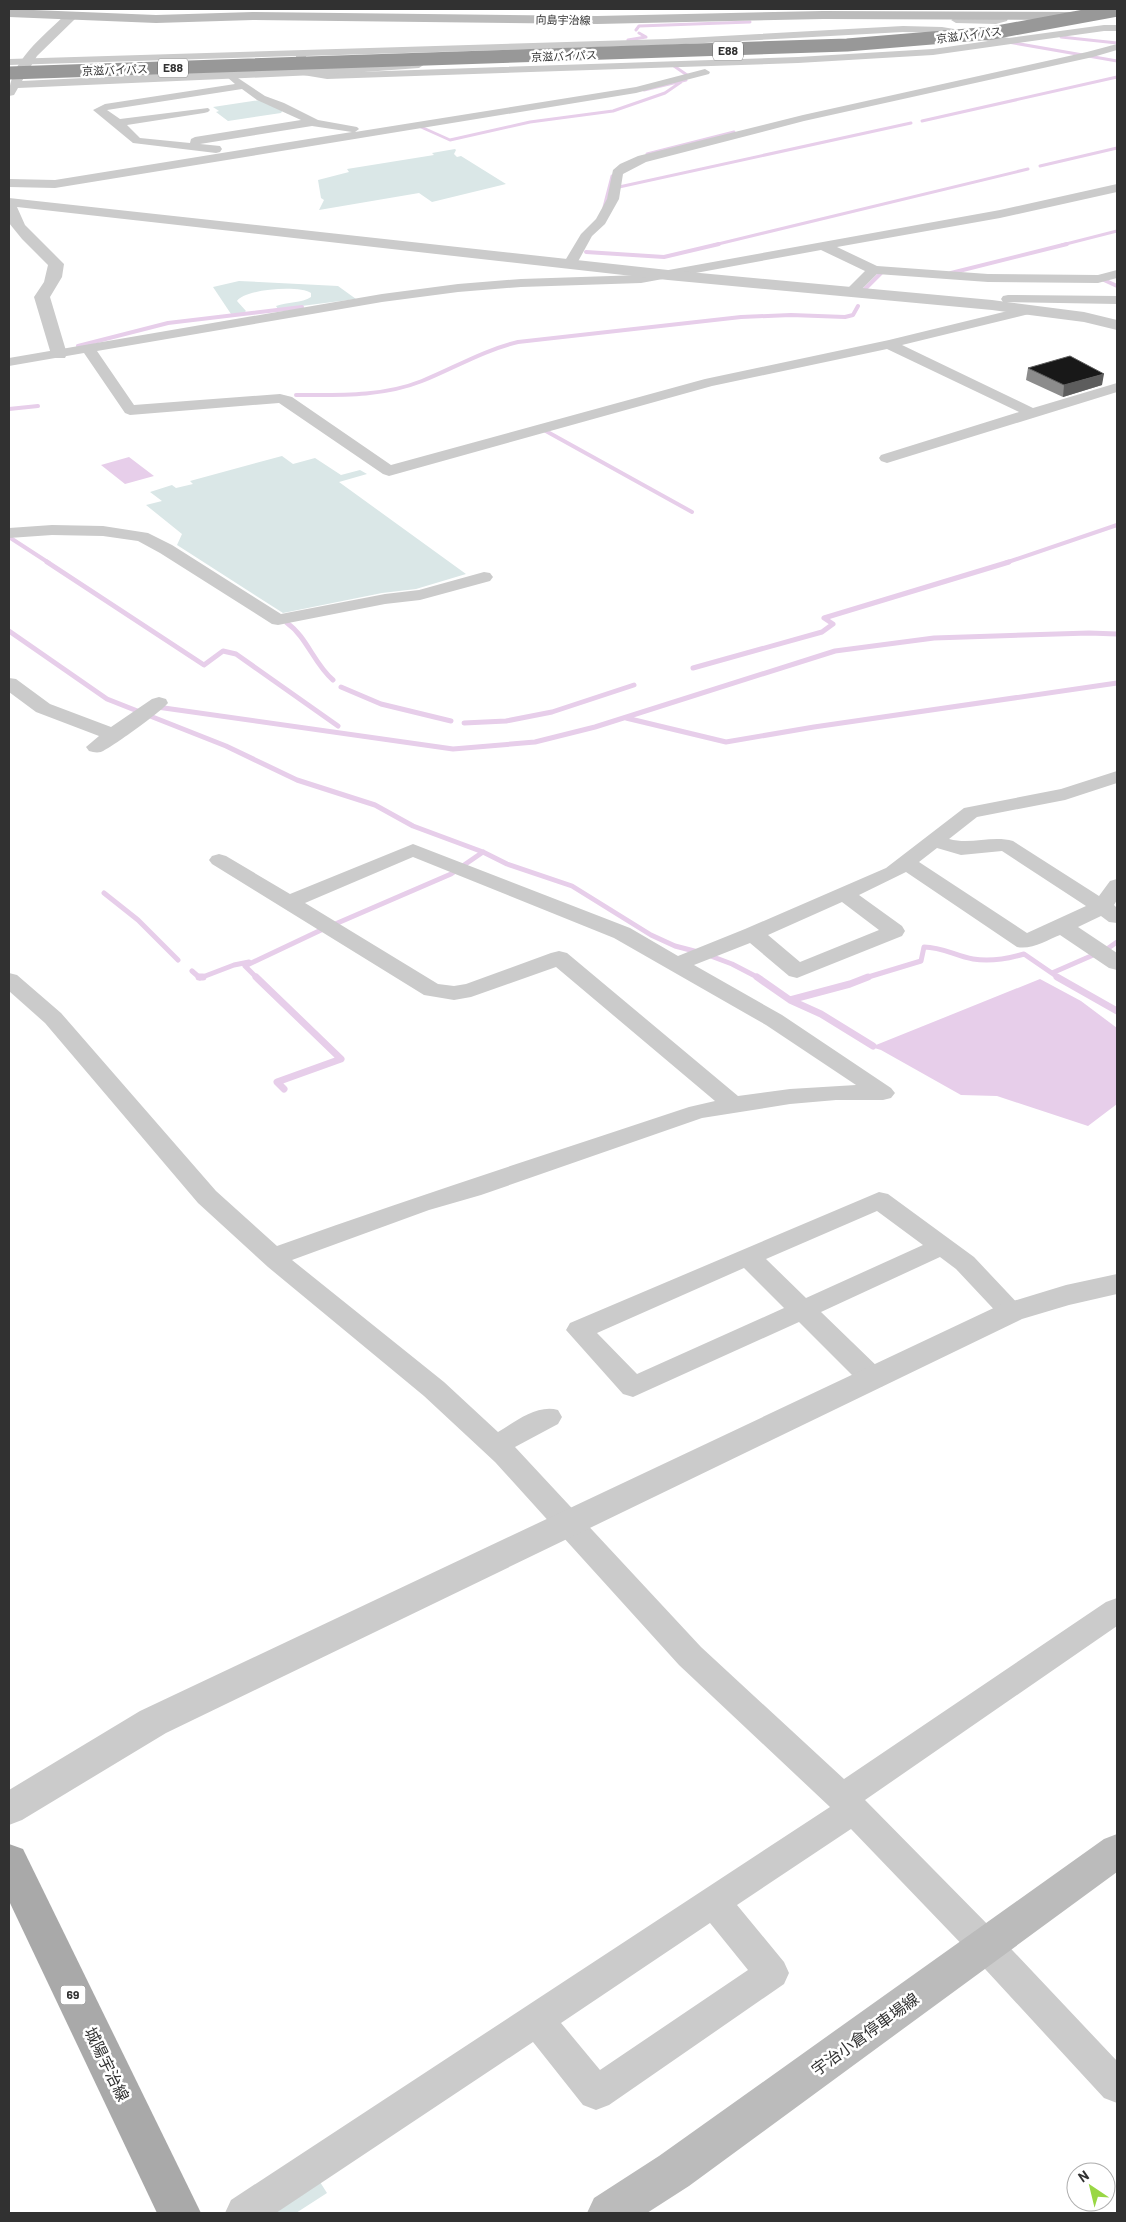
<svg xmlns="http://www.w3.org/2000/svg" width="1126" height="2222" viewBox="0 0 1126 2222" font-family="Barlow,'Noto Sans JP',sans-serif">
<rect width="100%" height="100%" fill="#fff"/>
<path fill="#dae7e7" d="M260,100L283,110L281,113L228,121L216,112L219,111L213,107Z
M455,149L456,150L454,154L457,157L461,156L506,184L432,202L419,193L319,210L324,200L321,198L318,180L349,172L347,169L434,155L432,153Z
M239,281L338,286L356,299L278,309L276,306C287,302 302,303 311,297V293C299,285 245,289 237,301L246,311L244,313L231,314L213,287Z
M282,456L293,464L315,458L341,475L360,470L367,474L339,482L466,574L416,589L382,593L283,613L177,545L182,534L146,505L162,501L150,492L172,485L176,488L193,484L190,481Z
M313,2171L327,2193L296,2213H249Z"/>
<path fill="#e7ceea" d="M129,457L154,476L125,484L101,465Z
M1040,979L1081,1001L1117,1028V1104L1088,1126L997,1096L961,1095L881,1050L871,1047Z"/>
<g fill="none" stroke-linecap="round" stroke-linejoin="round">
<path stroke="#e7ceea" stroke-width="3" d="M636,30L639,26L750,22
M1061,37L1117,43
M1008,42L1117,61
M631,44L628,40L646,37L639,33
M674,66L687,75
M644,90L686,80
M922,121L1117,77
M421,127L450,140L530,122L613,111L665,93L681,82
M647,154L734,132
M1040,166L1117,148
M619,187L911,123
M604,207L612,176
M714,245L1028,169
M1062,245L1117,231"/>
<path stroke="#e7ceea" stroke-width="4" d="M586,252L664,257L719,244
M951,273L1067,244
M1104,280L1117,286
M865,289L881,273
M78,346L168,323L302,307
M296,395C338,395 382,397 422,381C454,368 484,350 518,342L741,317L791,315L845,317L853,315L858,306
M9,409L38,406
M544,430L692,512
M9,537L49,563
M1005,563L1117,525"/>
<path stroke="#e7ceea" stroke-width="5" d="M47,562L204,665L223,651L236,654L338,726
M287,623C307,637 314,664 333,680
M9,631L107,699L226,746L297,780L375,805L413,826L483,852L507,864L572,886L651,935L675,946L698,952
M693,668L822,632L833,624L824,618L1009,562
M341,687L381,704L451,721
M157,707L453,749L535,742L595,727L835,651L934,638L1089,633L1117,634
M626,718L726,742L814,727L1117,683
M464,723L506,721L552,712L634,685
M104,893L138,920L178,960
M708,955L732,964L759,978
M192,971L200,978L234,965L249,962
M1052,973L1107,949L1117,942
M257,978L245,966L319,931L451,874L483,852
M865,978L921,961L924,947C942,947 956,956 973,959C991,962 1007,959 1024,954L1059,978"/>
<path stroke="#e7ceea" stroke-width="7" d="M199,977H203
M256,977L341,1059L277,1082L284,1089
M757,977L790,1000L850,984L868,977
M1057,977L1117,1011
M790,1000L821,1014L873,1046"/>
<path fill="#cbcbcb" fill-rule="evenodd" d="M1004,13L1009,16L1007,21L996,24L956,23L951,20L956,17L996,18Z
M1104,25H1117V31H1104L933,55L798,63L327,79L297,74L296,56L9,65V59L667,39L903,26L942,27L1009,38ZM903,32L942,33L988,41L933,49L798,57L327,73L306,70V56L667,45Z
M1117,44V50L1093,57L804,121L646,162L623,174L619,199L605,224L592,236L575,267L570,268L563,264L581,234L596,219L607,199L613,170L620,164L638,156L803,115L1087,52Z
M705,69L710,72L709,74L636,93L55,188L9,187V179L55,180L352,132L312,126L200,144L220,146L222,149L220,152L216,153L133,143L93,110L105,104L235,84L227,77L232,74L265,96L284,103L318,120L357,127L359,129L355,132L636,87ZM242,89L257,100L301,120L195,137L191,139L190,143L140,138L127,125L204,113L208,112L210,110L208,108L120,119L107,110Z
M1117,184V192L1000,218L837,247L877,266L988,274L1098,275L1117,270V278L1098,283L988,282L877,274L856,295L851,296L844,292L865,271L821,250L641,283L521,287L458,292L382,302L97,351L134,405L280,394L292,397L391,465L705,379L889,340L1028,306L1035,310L1033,313L902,345L1033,408L1117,383V392L887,463L881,461L879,458L881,455L1019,412L887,349L712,386L389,476L383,474L279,403L130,415L125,413L84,353L9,366V358L382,294L458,284L521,279L641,275L1000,210Z
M1008,295L1117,296V304L1003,302L1001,299L1003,296Z
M52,525L103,526L148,533L172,545L281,614L385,594L419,590L484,572L490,573L493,577L490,581L420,600L385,604L278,625L272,624L160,553L138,541L103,536L52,535L9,538V528Z
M9,678L16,679L50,704L111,727L152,699L159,697L166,699L168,703C162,711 111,748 101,752C96,753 93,752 89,751L86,747L99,736L36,712L9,692Z
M1117,771V783L1065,800L977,817L949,839C971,845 992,835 1013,841L1099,896L1110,881L1117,879V900L1114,905L1117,908V923L1109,922L1101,916L1078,927L1117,953V970L1109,968L1060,935C1047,940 1032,950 1017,947L906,872L859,895L902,926L905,931L902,936L797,978L789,976L750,943L694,965L782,1015L891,1088L895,1093L891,1098L883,1100H836L790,1104L702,1118L481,1195L429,1210L292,1260L444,1382L498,1432C515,1422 537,1404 558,1410L562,1417L558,1424L515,1447L701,1647L844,1779L1106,1602L1117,1598V1626L865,1800L998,1935L1117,2061V2103L1104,2098L974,1957L851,1829L737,1905L784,1962L789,1973L784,1984L609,2105L596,2110L583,2105L533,2042L276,2213H225L231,2200L830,1807L679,1665L495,1462L424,1396L268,1267L198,1203L45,1023L9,991V973L17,975L61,1013L216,1191L277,1246C413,1197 551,1153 689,1107L715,1101L556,967L471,997L454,1000L424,995L212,864L209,860L212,856L219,854L226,856L290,894L413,844L630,928L678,956L745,929L886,868L964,808L1061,789ZM937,848L961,855L1002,851L1086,906L1027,933L919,862ZM413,857L614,938L766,1025L856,1085L790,1089L738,1096L567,953L559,951L551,953L466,984L454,986L438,984L305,903ZM842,902L879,930L800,962L768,935ZM710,1923L748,1970L600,2070L561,2023Z
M879,1192L888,1194L974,1257L1020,1306L1024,1312L1020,1318L1011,1321L1002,1318L956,1269L940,1257L821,1312L883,1372L887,1379L883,1386L873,1389L863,1386L799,1322L633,1397L623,1394L566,1330L570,1323ZM877,1211L923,1245L806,1298L766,1259ZM744,1268L784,1308L637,1374L597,1333Z"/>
<path fill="#cbcbcb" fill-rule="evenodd" d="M71,12L77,16L75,19L37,56L22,81L337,66L419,60L425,64L419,68L337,74L18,88L14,95L9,96C9,61 44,36 67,13Z
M9,198L668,270L992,300L1084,312L1117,320V330L1084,322L992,310L668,280L17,207L25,225L64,264L62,277L50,297L67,354L65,358H53L51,354L34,297L44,282L48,265L22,239L9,223Z
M1117,1274V1294L1069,1305L1022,1319L166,1733L22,1820L9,1825V1790L140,1711L1000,1305L1066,1285Z"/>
<path fill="#bbb" fill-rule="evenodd" d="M9,9L156,15L253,12L597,16L823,11L1084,12L1090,16L1084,20L823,19L597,24L253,20L156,23L9,17Z
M1117,1834V1872L689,2186L647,2213H587L594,2198L659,2156L1104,1839Z"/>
<path fill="#a9a9a9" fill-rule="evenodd" d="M9,1844L23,1849L201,2213H157L9,1901Z"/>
<path stroke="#989898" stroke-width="13" d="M9,73L847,45L992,33L1117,10"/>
</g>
<path fill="#8c8c8c" d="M1028,368L1102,385L1063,397L1026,380Z"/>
<path fill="#5d5d5d" d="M1104,374L1102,385L1063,397L1064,385Z"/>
<path fill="#181818" stroke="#5d5d5d" d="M1070,356L1104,374L1064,385L1028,368Z"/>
<g text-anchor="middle" stroke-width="5" stroke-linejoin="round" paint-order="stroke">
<g font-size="11" fill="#313131" stroke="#fff">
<text transform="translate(563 20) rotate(1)" y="4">向島宇治線</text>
<text transform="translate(969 35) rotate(-7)" y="4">京滋バイパス</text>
<text transform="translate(564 56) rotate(-2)" y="4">京滋バイパス</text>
<text transform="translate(115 70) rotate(-2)" y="4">京滋バイパス</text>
</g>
<g fill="#fff" stroke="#6f6f6f" stroke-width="1">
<rect x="713" y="41.5" width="30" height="19" rx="4"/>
<rect x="158" y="58.5" width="30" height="19" rx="4"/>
<rect x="60.5" y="1985.5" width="25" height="19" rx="4"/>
</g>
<g font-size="12" font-weight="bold" fill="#313131">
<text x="728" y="55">E88</text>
<text x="173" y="72">E88</text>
<text x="73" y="1999">69</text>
</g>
<g font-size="16" fill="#313131" stroke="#fff">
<text transform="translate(865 2034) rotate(-36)" y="6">宇治小倉停車場線</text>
<text transform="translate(107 2064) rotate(64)" y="6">城陽宇治線</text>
</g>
</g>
<rect width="1126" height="2222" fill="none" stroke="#313131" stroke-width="20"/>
<g transform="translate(1091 2187) rotate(325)"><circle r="24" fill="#ffffff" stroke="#adadad"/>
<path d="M0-4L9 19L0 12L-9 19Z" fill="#99d744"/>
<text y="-8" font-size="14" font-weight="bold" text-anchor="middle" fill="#313131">N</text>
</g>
</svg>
